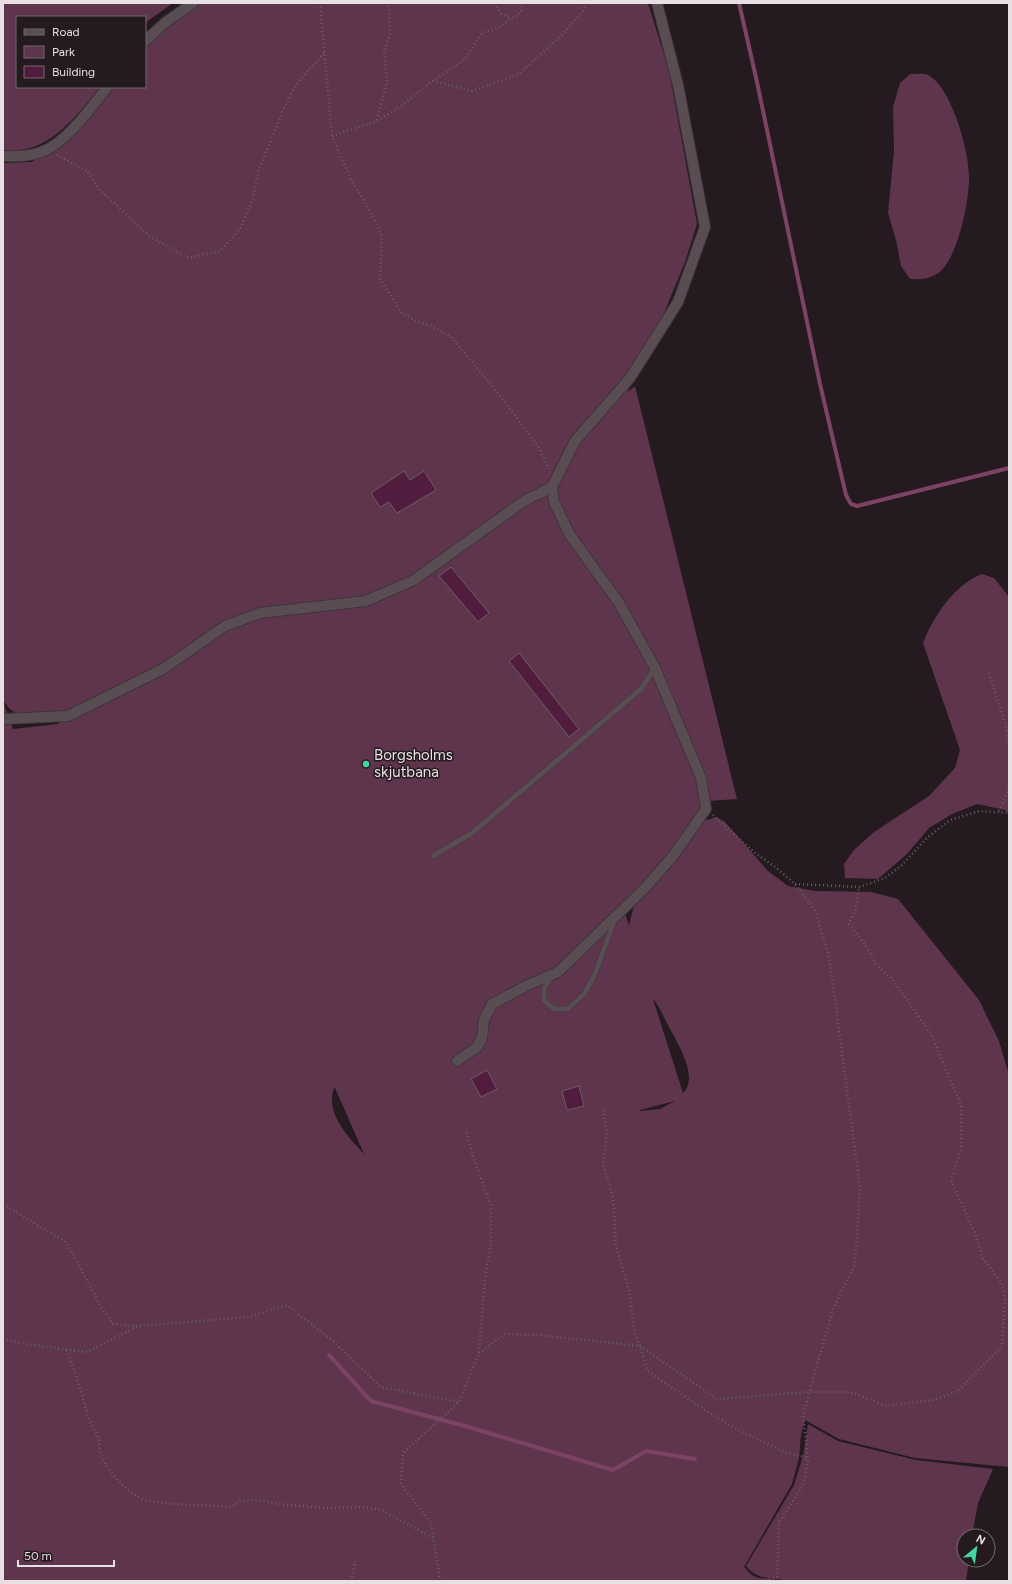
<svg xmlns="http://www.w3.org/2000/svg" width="1012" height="1584" viewBox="0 0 1012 1584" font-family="Figtree,sans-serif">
<rect width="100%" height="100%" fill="#241a1f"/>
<path fill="#5f354d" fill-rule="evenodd" d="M3,3H173L145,23V17H17V87H100C75,118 47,156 3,150Z
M200,3H648L669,71L697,224L685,262L657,330L632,376L628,392L635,386L737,799L708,801L698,814L707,820L716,817L725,822L768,871L788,886L815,891L871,892L898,899L979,1000L999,1041L1009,1075V1467L915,1458L839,1439L805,1420L801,1435L799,1458L792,1484L744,1567C758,1584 761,1575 781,1581H3V163L31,162L56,149L111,87H145V47L170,22ZM3,701L10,709L27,721L69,717L58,724L13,729ZM622,905H634L629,926V925ZM653,999C660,1007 663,1016 668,1025C676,1041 700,1077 683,1093ZM334,1088H335L364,1154C348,1137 325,1113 334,1088ZM675,1101L660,1109L640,1111V1110Z
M910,74C915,74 924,73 928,75C951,86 969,151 969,175C970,198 958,261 937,274C928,279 920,280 910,279L901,266L896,240L888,213L894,151L893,107L900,83Z
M982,574L994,578L1009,597V814L1005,810L977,804L952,814L929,828L907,854L878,879L845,878L844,864L854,850L874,832L929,796L955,768L960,750L923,643C933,617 955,584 982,574Z
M808,1424L838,1441L916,1460L993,1469L978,1503L972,1536H964V1560H969L966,1581H786C769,1576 758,1581 746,1566L794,1485L803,1456Z"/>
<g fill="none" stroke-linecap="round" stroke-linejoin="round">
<path stroke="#7c4365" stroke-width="4" d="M739,3L757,82L820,384L846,495L851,504L857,506L1009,468
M329,1355L371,1401L465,1426L613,1470L646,1451L695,1459"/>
</g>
<path fill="#521c3e" stroke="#6a5e64" d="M404,471L410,480L424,471L436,490L397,513L389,502L380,507L371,493Z
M451,567L489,613L478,622L439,576Z
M519,653L579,729L569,737L509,661Z
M487,1070L497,1089L481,1097L471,1079Z
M579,1086L584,1106L567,1110L562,1091Z"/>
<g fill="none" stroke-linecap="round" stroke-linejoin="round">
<defs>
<path id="lane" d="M433,856L472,833L641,689L655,668
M552,977L544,988V1001L554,1009H568L584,994L595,974L614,922"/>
<path id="street" d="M145,41L166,22L193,3
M3,156C17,157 35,156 48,149C70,137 92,107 107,87
M3,719L68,716L163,669L225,626L260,613L366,601L414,580L524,501L552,487
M457,1061L477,1047L482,1038L484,1020L492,1004L528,985L558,972L645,888L673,856L706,809L701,778L655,668L619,603L570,535L554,502L552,487L575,441L630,378L678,302L705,227L678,85L657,3"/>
</defs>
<use href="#lane" stroke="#3d3539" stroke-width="6"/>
<use href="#street" stroke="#3d3539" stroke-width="12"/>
<path stroke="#675e62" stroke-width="2.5" stroke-dasharray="1 3" stroke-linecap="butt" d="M320,3L332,136L351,179L372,214L382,237L380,279L402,313L417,321L433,327L451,337L498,393L538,446L549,469
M495,3L501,14L513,18L521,12L523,3
M433,81L464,60L482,33L501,27L511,17
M377,120L387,81L384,52L390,34L389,6L392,3
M332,136L377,121L401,106L433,81L472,91L519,74L563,34L584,10L585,3
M57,155L87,171L100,190L149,236L188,258L220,251L240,229L253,199L258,172L284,108L298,82L325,52
M989,673L1006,726L1009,747
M999,811L1004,801L1009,786
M713,815L755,853L774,866L795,884L815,910L829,956L860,1188L855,1264L833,1309L803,1415L808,1458L803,1486L779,1522L777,1577L762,1581
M795,884L859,887L885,878L902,865L927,838L950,820L980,811L1009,813
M603,1110L607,1134L603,1163L613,1198L616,1246L629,1290L634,1329L648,1371L700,1407L738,1430L782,1451L808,1458
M3,1204L67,1243L101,1307L113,1324L137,1326
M3,1339L25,1344L87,1352L138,1326L248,1317L287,1305L333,1341L381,1387L459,1402
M66,1350C76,1372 82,1396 89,1420C92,1426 96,1432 99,1439C100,1444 99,1449 101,1454C108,1473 130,1497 150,1501C176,1506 204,1504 230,1507L241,1501L258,1500L278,1504L326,1508L362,1507L382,1510L433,1538
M479,1353L505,1334L538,1335L640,1346L717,1399L809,1392H850L887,1406L934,1400L958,1391L1002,1346L1005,1300L1002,1283L983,1259L976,1236L951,1180L961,1150V1105L931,1034L893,980L876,964L864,943L849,924L856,908L859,887
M351,1581L355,1561
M440,1581L431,1523L401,1484L403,1453L459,1402L479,1353L484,1286L491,1243V1206L473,1156L466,1130"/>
<use href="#lane" stroke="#594d53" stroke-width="5"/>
<use href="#street" stroke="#594d53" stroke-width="10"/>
</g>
<circle fill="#43d4a0" stroke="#241a1f" stroke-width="1.5" cx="366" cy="764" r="4"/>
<g text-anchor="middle" stroke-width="3" stroke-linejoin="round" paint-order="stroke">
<g font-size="15" fill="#e7dfe3" stroke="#241a1f" text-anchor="start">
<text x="374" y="760">Borgsholms<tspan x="374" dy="17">skjutbana</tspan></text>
</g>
</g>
<rect width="1012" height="1584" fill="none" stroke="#e7dfe3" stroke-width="8"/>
<rect x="16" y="16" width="130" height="72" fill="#241a1f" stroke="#72696d"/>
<rect x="24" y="29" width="20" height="6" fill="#594d53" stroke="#72696d"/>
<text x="52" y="36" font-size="12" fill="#e7dfe3">Road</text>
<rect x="24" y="46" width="20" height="12" fill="#5f354d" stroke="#72696d"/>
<text x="52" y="56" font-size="12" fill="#e7dfe3">Park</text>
<rect x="24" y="66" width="20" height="12" fill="#521c3e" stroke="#72696d"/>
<text x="52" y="76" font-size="12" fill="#e7dfe3">Building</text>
<g transform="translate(976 1548) rotate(29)"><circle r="19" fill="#241a1f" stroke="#72696d"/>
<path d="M0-3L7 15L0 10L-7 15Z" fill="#43d4a0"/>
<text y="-6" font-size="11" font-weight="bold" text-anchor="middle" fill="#e7dfe3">N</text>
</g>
<path d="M18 1560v6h96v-6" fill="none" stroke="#e7dfe3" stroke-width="2"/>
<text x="24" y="1560" font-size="12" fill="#e7dfe3" stroke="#241a1f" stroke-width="3" paint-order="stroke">50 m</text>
</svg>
